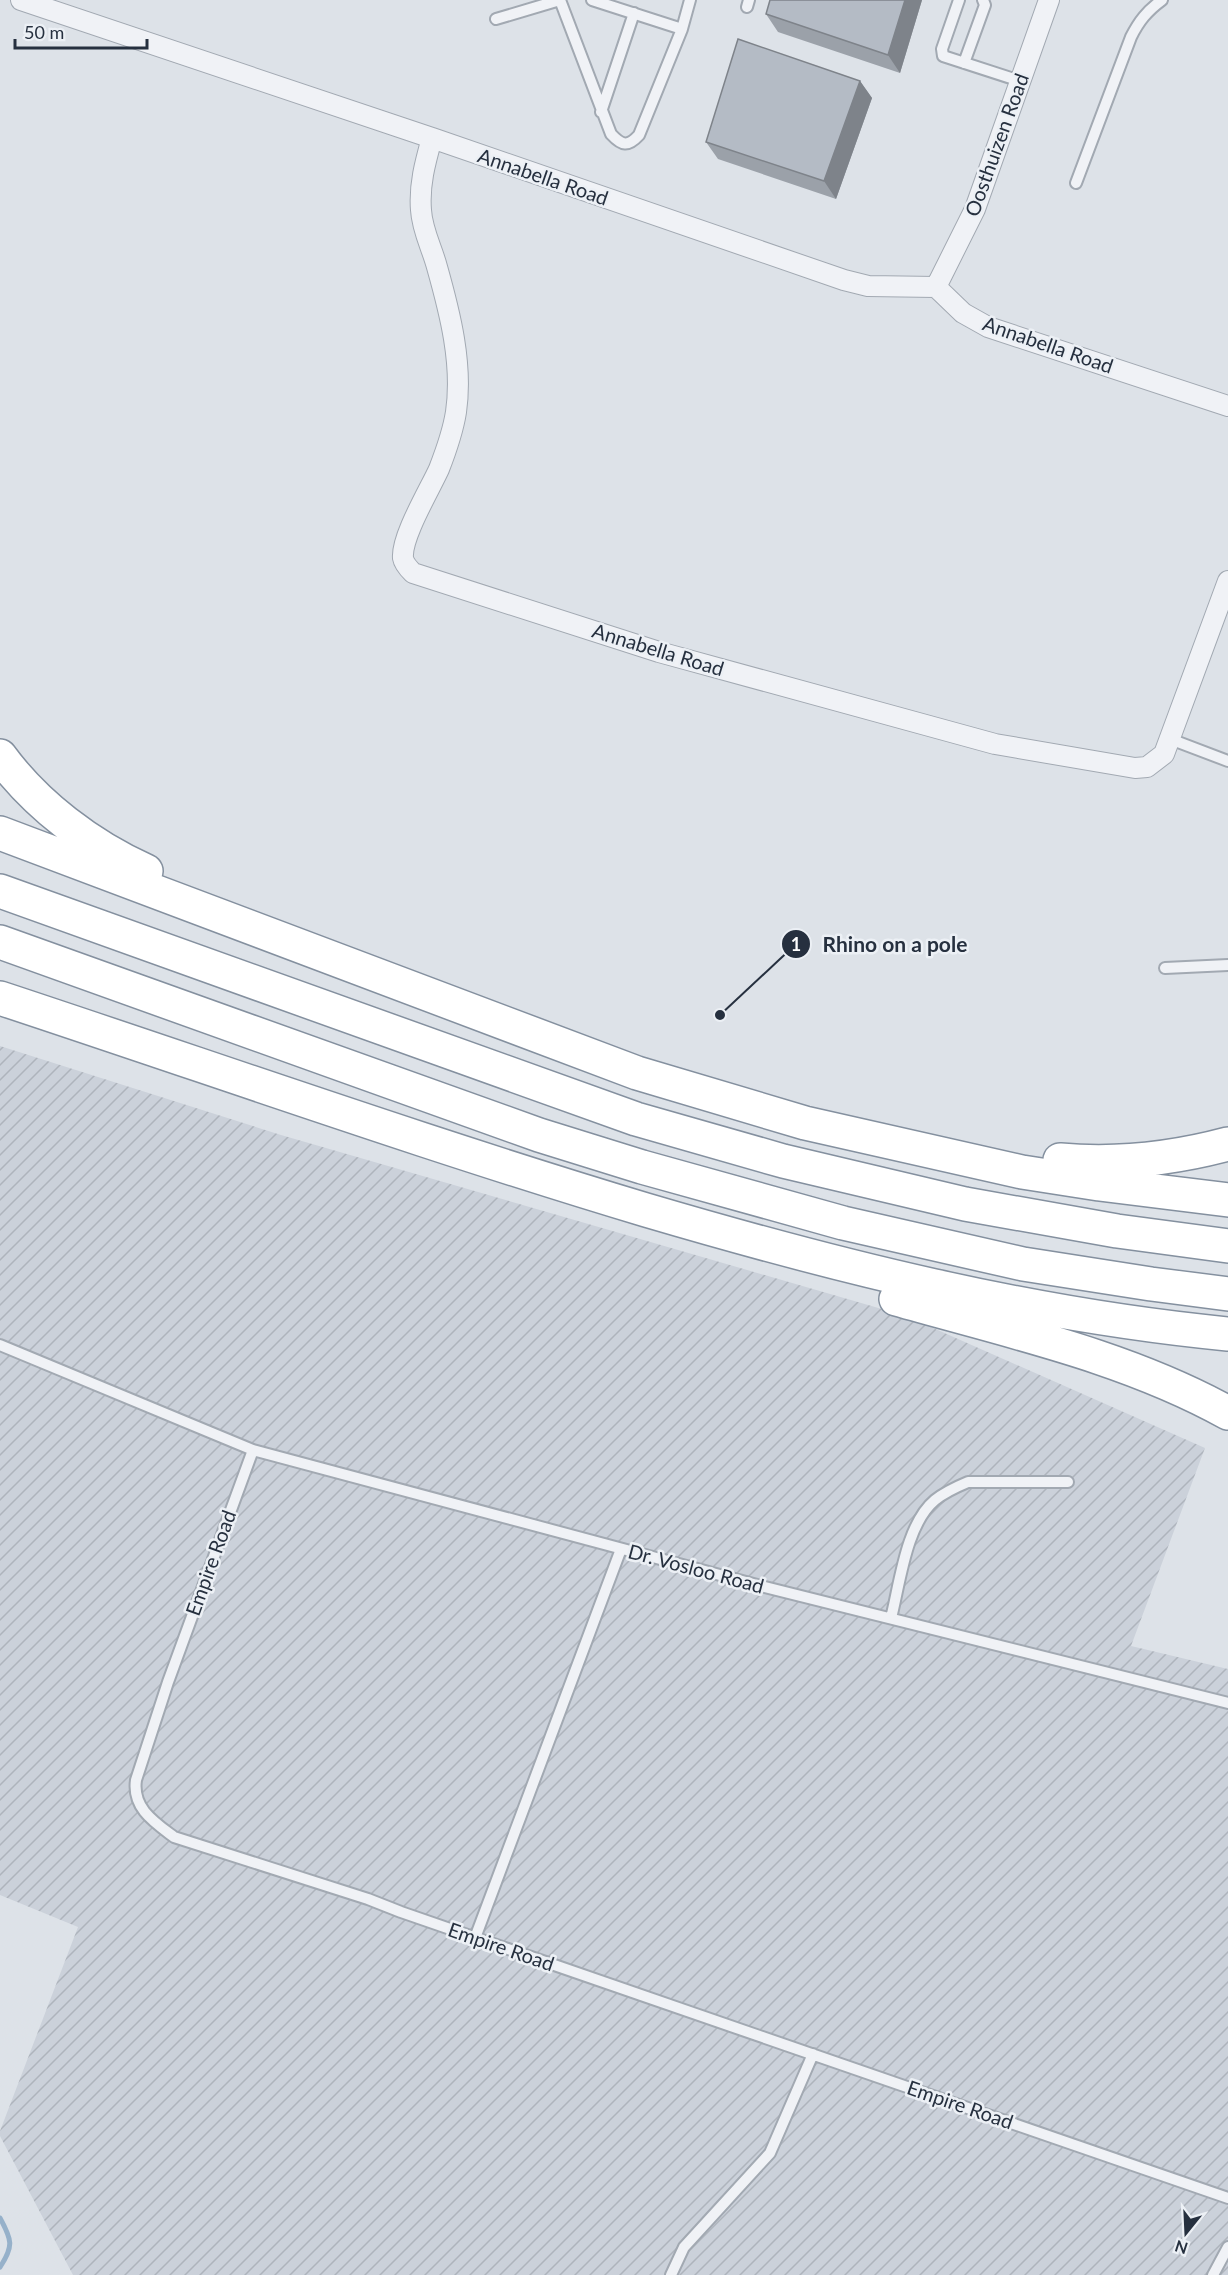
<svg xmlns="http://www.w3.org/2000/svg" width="1228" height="2275" viewBox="0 0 1228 2275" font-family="Lato,sans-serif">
<defs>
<pattern id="industrial-furrows" width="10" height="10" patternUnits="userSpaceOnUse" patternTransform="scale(1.5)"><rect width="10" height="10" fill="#cbd1da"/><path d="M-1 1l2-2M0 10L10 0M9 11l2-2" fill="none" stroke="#aeb4bc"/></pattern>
</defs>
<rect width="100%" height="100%" fill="#dde2e8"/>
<path fill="url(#industrial-furrows)" d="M0,1046L281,1135L906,1316L1205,1448L1131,1646L1228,1669V2275H73L0,2136V2131L78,1927L0,1895Z"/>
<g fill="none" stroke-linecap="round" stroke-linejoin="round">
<path stroke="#96b1ca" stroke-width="5" d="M0,2218C12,2240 14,2246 0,2267"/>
<defs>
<path id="lane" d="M592,0L682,29
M959,0L942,49L943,56L1020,81
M747,7L749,0
M496,19L560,0L611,134C622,146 628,147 639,135L682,29L690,0
M964,63L985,5L983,0
M601,112L634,13
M1076,183L1131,37C1139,21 1147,11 1162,0
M1170,739L1228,761
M1165,968L1228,965
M0,1345L253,1450L761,1586L1228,1703
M253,1450L168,1682L136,1780C132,1808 154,1822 174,1837L368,1899L401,1912L1228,2198
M891,1618C900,1583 906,1524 935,1500C945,1492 956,1487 968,1482H1068
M475,1938L621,1549
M671,2275L684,2247L770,2153L813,2054
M1213,2275L1228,2247"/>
<path id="street" d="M21,0L432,138C425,163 419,185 421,210C422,230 432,248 437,267C450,313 463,364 456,412C453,431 446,451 439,469C430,489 401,537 403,558C404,564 409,569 413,573L659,652L995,744L1135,768L1147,767L1164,754L1228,581
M432,138L844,280L868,286L936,287L963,313L988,327L1228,406
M936,287L975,209L1049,0"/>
<path id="highway" d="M0,756C36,805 90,846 146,871
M0,833L637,1073L805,1123L1022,1172L1099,1184L1228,1200
M0,891L636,1119L783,1161L965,1204L1117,1231L1228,1246
M0,942L539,1135L642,1167L843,1223L1023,1264L1151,1284L1228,1294
M0,998C215,1069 429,1145 646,1210C836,1266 1030,1315 1228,1334
M1060,1160C1117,1165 1172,1159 1228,1144
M896,1299C1008,1331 1125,1356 1228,1413"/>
</defs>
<use href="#lane" stroke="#a2a9b2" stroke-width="14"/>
<use href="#street" stroke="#a2a9b2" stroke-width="22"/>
<use href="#highway" stroke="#84909f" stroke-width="36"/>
<use href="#lane" stroke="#f0f2f6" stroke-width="10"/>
<use href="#street" stroke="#f0f2f6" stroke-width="20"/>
<use href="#highway" stroke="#fff" stroke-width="33"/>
</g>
<path fill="#9ba1a9" d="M922,0L900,73L778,32L766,14Z
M860,81L872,98L836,199L718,159L706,142Z"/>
<path fill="#7e838a" d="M905,0H922L900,73L888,55Z
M860,81L872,98L836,199L824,181Z"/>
<path fill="#b4bbc5" stroke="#7e838a" stroke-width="1.5" d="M770,0H905L888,55L766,14Z
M738,39L860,81L824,181L706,142Z"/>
<g text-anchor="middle" stroke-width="5" stroke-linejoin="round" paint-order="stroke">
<g font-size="20" fill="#26303f" stroke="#ecf0f5">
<text transform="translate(997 145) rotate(-70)" y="7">Oosthuizen Road</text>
<text transform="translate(543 177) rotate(19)" y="7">Annabella Road</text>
<text transform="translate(1048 345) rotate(19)" y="7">Annabella Road</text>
<text transform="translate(658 650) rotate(17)" y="7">Annabella Road</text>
<text transform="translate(211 1563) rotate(-70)" y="7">Empire Road</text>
<text transform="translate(696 1569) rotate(15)" y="7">Dr. Vosloo Road</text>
<text transform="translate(501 1947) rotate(19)" y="7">Empire Road</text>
<text transform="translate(960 2105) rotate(19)" y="7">Empire Road</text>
</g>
</g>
<path fill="none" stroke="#26303f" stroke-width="2" d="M720 1015L796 944"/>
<g fill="#26303f" stroke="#ecf0f5" stroke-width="2">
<circle cx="720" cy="1015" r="6"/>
<circle cx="796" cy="944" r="15"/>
</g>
<g font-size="18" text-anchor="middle" font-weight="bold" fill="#fff">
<text x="796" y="951">1</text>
</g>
<g font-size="21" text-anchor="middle" font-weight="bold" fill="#26303f" stroke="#ecf0f5" stroke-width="5" stroke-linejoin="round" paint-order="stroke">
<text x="895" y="952">Rhino on a pole</text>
</g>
<g transform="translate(1186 2233) rotate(198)" stroke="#ecf0f5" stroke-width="4.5" paint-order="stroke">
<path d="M0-4.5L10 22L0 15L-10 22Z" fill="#26303f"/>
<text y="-9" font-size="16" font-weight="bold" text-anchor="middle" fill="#26303f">N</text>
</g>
<path d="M15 39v9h132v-9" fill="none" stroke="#26303f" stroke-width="3"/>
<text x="24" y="39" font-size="18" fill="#26303f" stroke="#ecf0f5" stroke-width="4.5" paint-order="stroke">50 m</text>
</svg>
